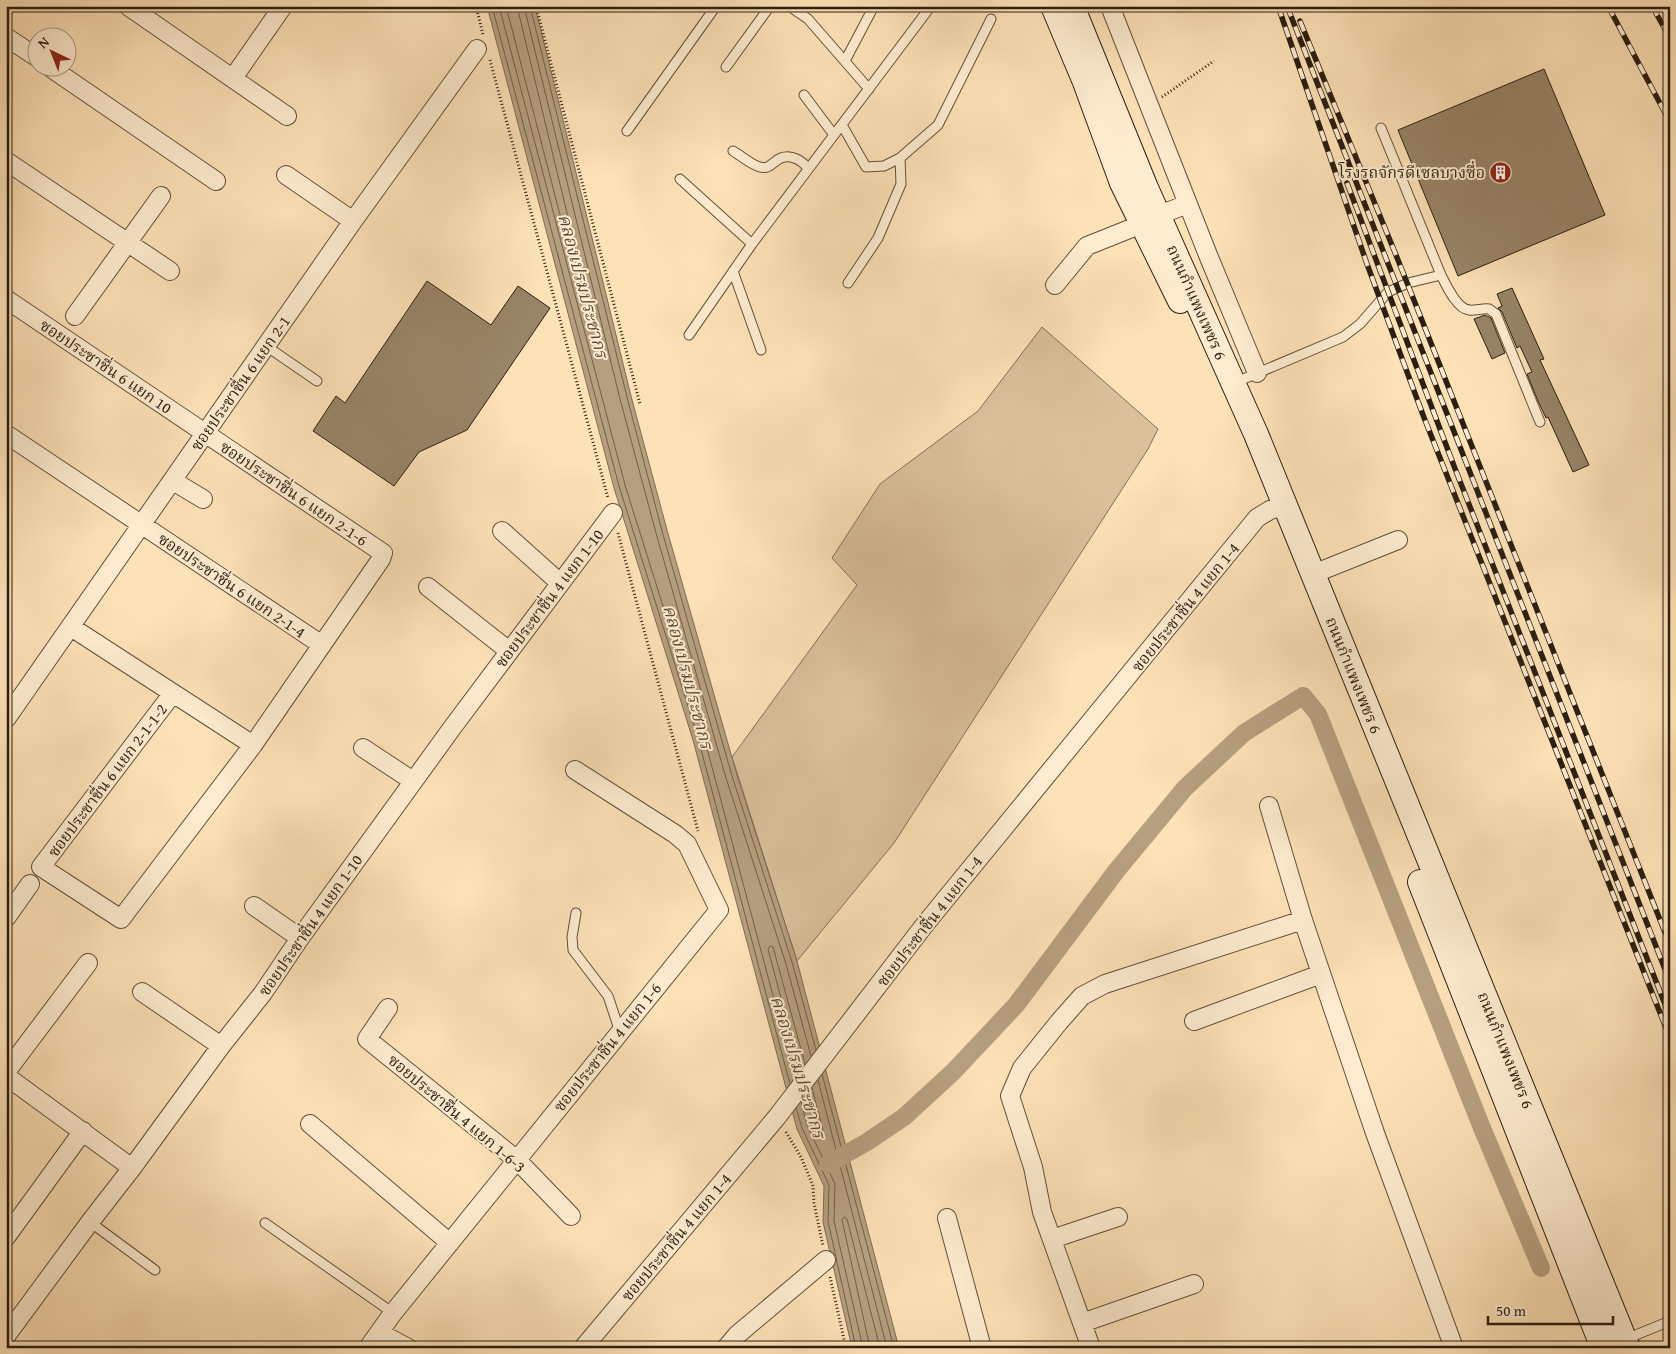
<svg xmlns="http://www.w3.org/2000/svg" width="1676" height="1354" viewBox="0 0 1676 1354" font-family="'Gentium Book Plus','Noto Serif Thai',serif">
<rect width="100%" height="100%" fill="#fde1b7"/>
<filter id="stains"><feTurbulence type="fractalNoise" baseFrequency=".004" numOctaves="4"/><feColorMatrix values="0 0 0 0 .2 0 0 0 0 .09 0 0 0 0 .02 0 0 0 .5 -.17"/></filter>
<radialGradient id="worn" r=".72"><stop offset=".6" stop-color="#630" stop-opacity="0"/><stop offset="1" stop-color="#630" stop-opacity=".3"/></radialGradient>
<path fill="#d9c09b" stroke="#827056" d="M1042,327L1158,429L1148,449L894,843L797,961L732,757L857,585L832,558L880,484L978,411Z"/>
<path fill="#b69f7f" stroke="#7e6c53" d="M487,6H535L631,396L667,530L737,775L797,961L899,1348H852L823,1222L824,1186L797,1129L693,740L614,488Z"/>
<g fill="none" stroke-linecap="round" stroke-linejoin="round">
<path stroke="#705f48" stroke-width="1" d="M492,6L619,486L698,738L790,1084
M499,6L625,485L704,737L795,1078
M506,6L574,269L583,302L586,303L588,300L517,6
M524,6L620,399L656,533L726,778L786,964L811,1056
M530,6L627,397L662,531L732,776L792,962L816,1050
M800,1070L768,949L770,946L773,947L805,1064
M822,1074L894,1348
M818,1080L887,1348
M807,1094L814,1123L819,1132L822,1133L823,1130L812,1088
M801,1102L807,1125L835,1184L834,1221L863,1348
M796,1108L802,1128L829,1185L828,1221L856,1348
M870,1348L842,1220L844,1217L847,1219L880,1348"/>
<path stroke="#b69f7f" stroke-width="18" d="M828,1164L867,1142L904,1117L953,1072L1016,1005L1117,870L1185,788L1244,733L1303,696L1318,714L1482,1128L1541,1268"/>
</g>
<path fill="#988467" stroke="#2b1f11" d="M1544,69L1605,215L1458,276L1398,130Z
M427,281L491,325L518,286L550,308L467,430L419,452L394,486L313,431L336,396L345,403Z
M1512,288L1544,359L1540,360L1589,465L1573,472L1548,417L1546,418L1538,401L1527,374L1532,372L1520,346L1517,348L1502,312L1498,308L1502,306L1497,294Z
M1485,315L1491,318L1505,353L1492,359L1474,319Z"/>
<g fill="none" stroke-linecap="round" stroke-linejoin="round">
<defs>
<path id="lane" d="M789,6L808,19L869,89
M845,61L874,6
M726,67L770,6
M804,95L834,135
M842,125L866,167L884,166L900,158L938,125L991,19
M1381,128L1441,275
M627,131L716,6
M733,151C740,155 753,166 760,167C770,170 773,161 781,158C792,154 803,161 808,169
M680,179L752,244
M733,271L761,350
M848,283L878,238L901,184L900,158
M689,335L752,244L931,6
M266,346L317,381
M1234,383L1343,337L1360,324L1388,292L1408,283L1441,275C1446,285 1457,309 1469,310C1475,311 1483,308 1489,309L1496,314L1540,422
M576,913L572,937L573,950L608,996L620,1032
M90,1222L155,1270
M265,1223L393,1313
M1626,1339L1670,1321"/>
<path id="street" d="M128,6L287,116
M1110,6L1208,255L1257,373
M6,37L38,58
M51,68L216,181
M233,78L283,6
M6,161L170,271
M286,175L353,221
M1159,215L1188,204
M1055,285L1087,246L1142,224
M6,299L383,553L381,559L253,745L121,919L41,867L173,693
M75,316L161,196
M6,434L322,645
M173,481L203,499
M502,531L560,583
M1313,574L1398,540
M428,587L509,651
M71,627L253,745
M6,719L353,221L477,49
M363,748L413,781
M1269,806L1303,920L1375,1133L1454,1348
M254,906L300,938
M6,918L30,884
M142,992L221,1046
M388,1008L367,1039L517,1160L571,1216
M1194,1021L1321,974
M6,1072L88,963
M6,1076L132,1168
M310,1124L450,1243
M947,1218L982,1348
M6,1237L83,1131
M1052,1239L1118,1217
M1082,1323L1194,1284
M380,1333L408,1348
M6,1336L90,1222L132,1168L221,1046L263,993L300,938L452,728L613,513
M368,1348L393,1313L719,910L687,844L675,834L575,770
M583,1348L777,1117L926,923L1257,518L1270,510L1285,506
M726,1348L737,1335L826,1260
M1091,1348L1042,1212L1033,1167L1010,1096L1022,1068L1059,1022L1082,996L1105,984L1303,920"/>
<path id="secondary" d="M1053,6L1085,82L1122,183L1180,301
M1072,6L1146,188L1256,434L1628,1348
M1420,882L1603,1348"/>
</defs>
<use href="#lane" stroke="#60503a" stroke-width="11"/>
<use href="#street" stroke="#60503a" stroke-width="20"/>
<use href="#secondary" stroke="#2b1f11" stroke-width="26"/>
<path stroke="#2b1f11" stroke-width="3" stroke-dasharray="1 2.5" stroke-linecap="butt" d="M476,6L483,35
M536,6L640,404
M490,60L608,498
M1162,97L1214,61
M618,533L698,831
M786,1132L801,1157L813,1186L814,1203L823,1246
M830,1277L846,1348"/>
<use href="#lane" stroke="#feecd0" stroke-width="9"/>
<use href="#street" stroke="#feecd0" stroke-width="18"/>
<use href="#secondary" stroke="#feecd0" stroke-width="24"/>
<defs>
<path id="rail" d="M1278,6L1367,264L1423,415L1670,1038
M1287,6L1670,982
M1608,6L1670,122
M1652,6L1670,38
M1667,6L1670,12
M1300,21L1396,255L1670,945
M1347,183L1454,466L1670,1017"/>
</defs>
<use href="#rail" stroke="#2b1f11" stroke-width="5.5"/>
<use href="#rail" stroke="#feecd0" stroke-width="4" stroke-dasharray="11" stroke-linecap="butt"/>
</g>
<defs>
<symbol id="building-disc" viewBox="-11 -11 22 22"><circle r="9.5" fill="#8f2418" stroke="#feecd0"/><path d="M-4-6H4V6H1V3H-1V6H-4ZM-2.5-4.3h1.7v1.8h-1.7ZM.8-4.3h1.7v1.8H.8ZM-2.5-1h1.7V.8h-1.7ZM.8-1h1.7V.8H.8Z" fill="#fff"/></symbol>
</defs>
<g fill-rule="evenodd">
<use href="#building-disc" x="1488" y="160" width="25" height="25"/>
</g>
<g text-anchor="middle" stroke-width="4" stroke-linejoin="round" paint-order="stroke">
<g font-size="16" fill="#2b1f11" stroke="#feecd0" text-anchor="end">
<text x="1485" y="178">โรงรถจักรดีเซลบางซื่อ</text>
</g>
<g font-size="16" fill="#2b1f11" stroke="#feecd0">
<text transform="translate(1197 302) rotate(66)" y="6">ถนนกำแพงเพชร 6</text>
<text transform="translate(106 366) rotate(34)" y="6">ซอยประชาชื่น 6 แยก 10</text>
<text transform="translate(240 383) rotate(-55)" y="6">ซอยประชาชื่น 6 แยก 2-1</text>
<text transform="translate(294 493) rotate(34)" y="6">ซอยประชาชื่น 6 แยก 2-1-6</text>
<text transform="translate(232 585) rotate(34)" y="6">ซอยประชาชื่น 6 แยก 2-1-4</text>
<text transform="translate(549 598) rotate(-53)" y="6">ซอยประชาชื่น 4 แยก 1-10</text>
<text transform="translate(1185 607) rotate(-51)" y="6">ซอยประชาชื่น 4 แยก 1-4</text>
<text transform="translate(1354 675) rotate(68)" y="6">ถนนกำแพงเพชร 6</text>
<text transform="translate(107 780) rotate(-53)" y="6">ซอยประชาชื่น 6 แยก 2-1-1-2</text>
<text transform="translate(929 921) rotate(-52)" y="6">ซอยประชาชื่น 4 แยก 1-4</text>
<text transform="translate(310 925) rotate(-55)" y="6">ซอยประชาชื่น 4 แยก 1-10</text>
<text transform="translate(607 1047) rotate(-51)" y="6">ซอยประชาชื่น 4 แยก 1-6</text>
<text transform="translate(1506 1050) rotate(68)" y="6">ถนนกำแพงเพชร 6</text>
<text transform="translate(457 1113) rotate(40)" y="6">ซอยประชาชื่น 4 แยก 1-6-3</text>
<text transform="translate(676 1237) rotate(-50)" y="6">ซอยประชาชื่น 4 แยก 1-4</text>
</g>
<g font-size="18" font-style="italic" fill="#5c4c38" stroke="#feecd0">
<text transform="translate(583 286) rotate(75)" y="6">คลองเปรมประชากร</text>
<text transform="translate(688 677) rotate(75)" y="6">คลองเปรมประชากร</text>
<text transform="translate(798 1067) rotate(73)" y="6">คลองเปรมประชากร</text>
</g>
</g>
<rect width="1676" height="1354" fill="none" stroke="#fde1b7" stroke-width="25"/>
<rect x="8" y="8" width="1661" height="1339" fill="none" stroke="#2b1f11" stroke-width="2.5"/>
<rect x="12" y="12" width="1651" height="1329" fill="none" stroke="#2b1f11"/>
<g transform="translate(52 52) rotate(317)"><circle r="24" fill="#feecd0" stroke="#aa9a84"/>
<path d="M0-4L9 19L0 12L-9 19Z" fill="#8f2418"/>
<text y="-8" font-size="14" font-weight="bold" text-anchor="middle" fill="#2b1f11">N</text>
</g>
<path d="M1488 1316v8h125v-8" fill="none" stroke="#2b1f11" stroke-width="2.5"/>
<text x="1496" y="1316" font-size="15" fill="#2b1f11" stroke="#feecd0" stroke-width="4" paint-order="stroke">50 m</text>
<rect width="100%" height="100%" filter="url(#stains)"/>
<rect width="100%" height="100%" fill="url(#worn)"/>
</svg>
